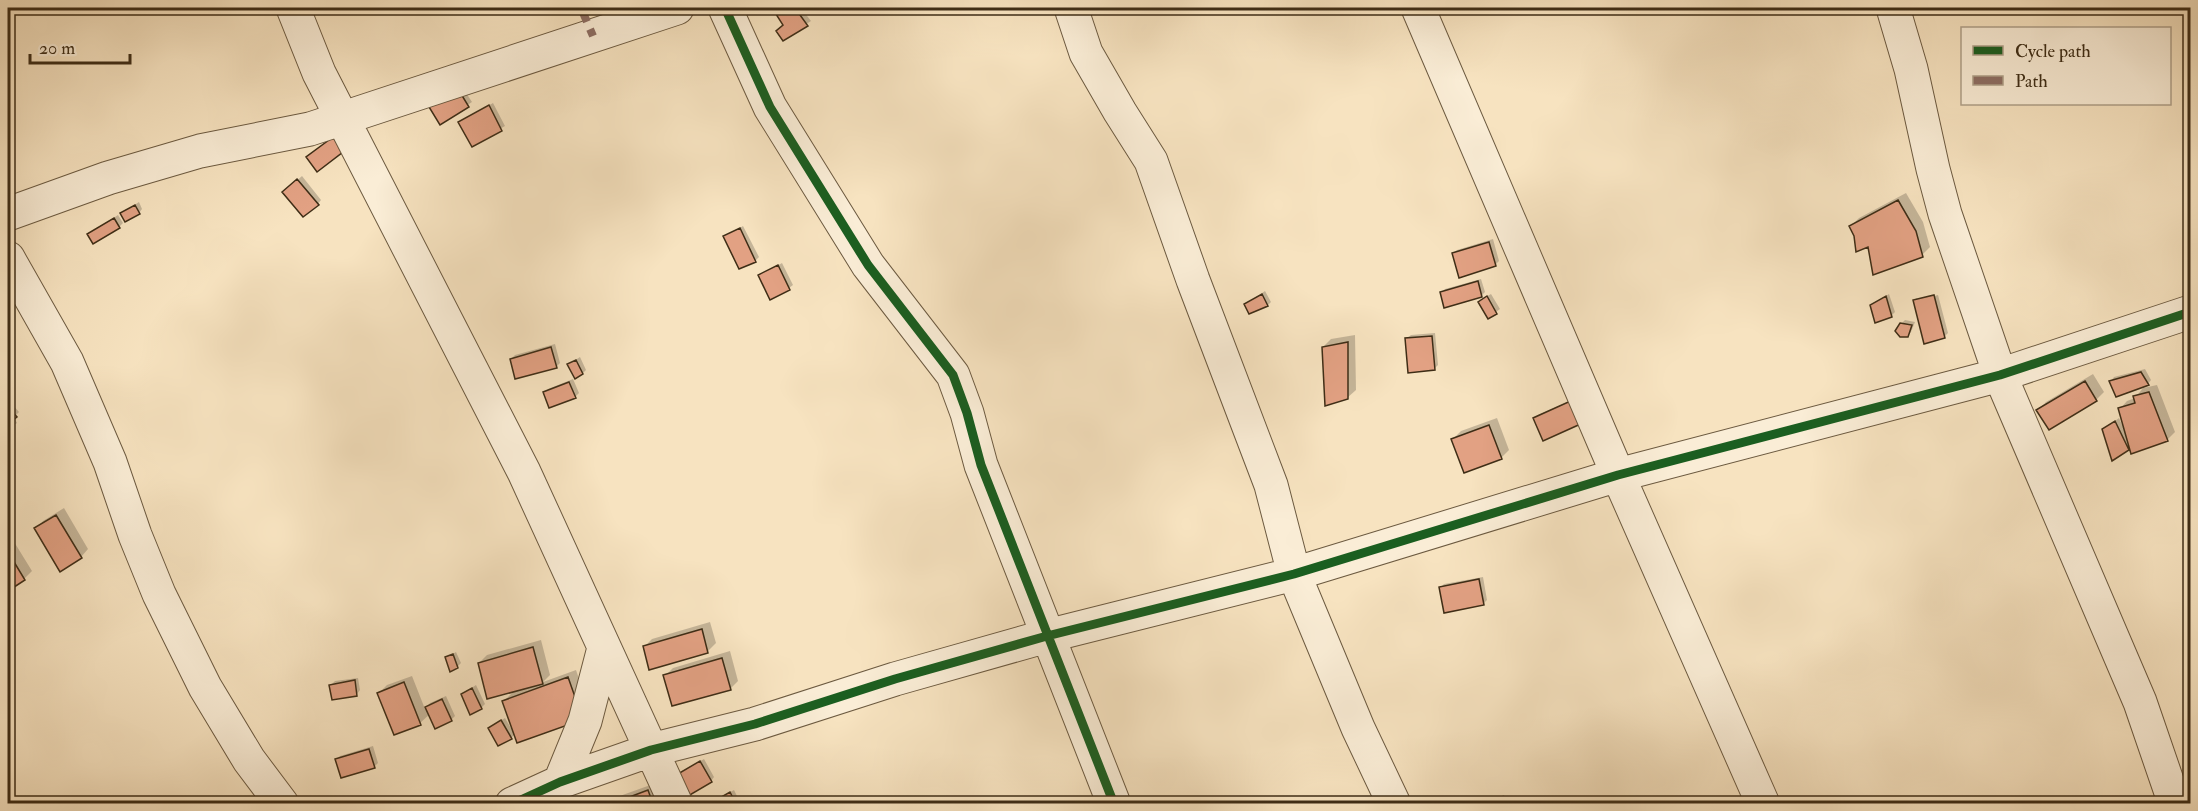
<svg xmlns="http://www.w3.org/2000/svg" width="2198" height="811" viewBox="0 0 2198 811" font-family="'IM FELL Double Pica',serif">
<rect width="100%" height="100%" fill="#f7e3c0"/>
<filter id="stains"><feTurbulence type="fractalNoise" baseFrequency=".00333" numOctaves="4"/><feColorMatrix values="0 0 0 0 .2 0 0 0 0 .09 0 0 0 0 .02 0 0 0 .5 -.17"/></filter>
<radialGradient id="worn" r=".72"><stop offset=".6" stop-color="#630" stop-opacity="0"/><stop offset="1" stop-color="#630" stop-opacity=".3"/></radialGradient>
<path fill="#0003" d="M778,8H801L811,21L783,39L785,25L776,11Z
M459,82L472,102L441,123Z
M493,103L505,126L472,145L460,122Z
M302,176L321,200L318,204L284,192Z
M1906,193L1923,222L1930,247L1922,255L1869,244L1851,226L1859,218Z
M139,202L142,209L139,213H122Z
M118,215L123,223L119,227L89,234Z
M743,226L759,257L755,261L725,237Z
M1493,239L1499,261L1495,265L1453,253L1457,250Z
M782,263L793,285L789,288L760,276Z
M1481,279L1485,292L1482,295L1445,306L1441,293L1445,289Z
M1265,291L1271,302L1268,305L1250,312L1246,304Z
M1491,294L1500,309L1489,317L1484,298Z
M1889,294L1895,312L1891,316L1872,305Z
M1938,295L1948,333L1944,337L1914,301L1917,298V301Z
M1905,320L1915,322L1911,332L1907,336L1901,324Z
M1435,333L1438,365L1434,369L1407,338L1411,335Z
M1355,335L1356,390L1347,398L1323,347L1331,339Z
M555,344L560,363L556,367L511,359L515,355Z
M580,357L586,370L583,373L569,364Z
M2145,369L2151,380L2148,384L2111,381L2114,377Z
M2093,374L2104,392L2096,400L2049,428L2038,410L2046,402Z
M573,379L579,393L575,397L545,393L548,389Z
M2157,385L2175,432L2167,440L2131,447L2129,449L2104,429L2119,418L2123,427L2125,426L2120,409L2127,401L2135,398L2143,388Z
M1579,397L1584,421L1535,418L1538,415Z
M13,405L19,412L14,417L17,423L8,430V409Z
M1497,418L1509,450L1501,458L1453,439L1461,431Z
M64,508L88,549L81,557L36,529L43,521Z
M8,532L32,571L24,579L8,589Z
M1483,577L1487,600L1483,604L1441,587L1444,584Z
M710,622L716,643L708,651L650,668L645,646L652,639Z
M541,640L550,675L543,682L576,670L588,705L515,734L511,738L489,728L505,718L512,730L514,729L504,701L515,690L479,663L487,655Z
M730,651L738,681L731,688L673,704L665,676L673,668Z
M456,652L461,663L457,667L446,658Z
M412,676L425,709L430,703L446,696L455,716L451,720L430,714L420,723L379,693L387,685Z
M358,678L360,690L357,694L331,685L335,681Z
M476,685L485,704L481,708L462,694Z
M373,746L378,763L374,767L337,759L340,756Z
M704,759L714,777L711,781L676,774Z
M656,783L663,804H611L617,797Z
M734,790L741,804H708Z
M1504,795L1507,804H1484L1485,803Z"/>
<path fill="#e2a183" stroke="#3e2d16" stroke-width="1.5" d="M776,8H795L808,26L783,41L776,31L783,25L774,11Z
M455,84L469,107L440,125L426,102Z
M489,105L502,131L472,147L458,122Z
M333,137L343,152L317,172L306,157Z
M297,179L319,205L303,217L282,192Z
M1898,200L1916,231L1923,257L1873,275L1868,247L1856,252L1854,236L1849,226Z
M135,205L140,214L125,222L120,213Z
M114,218L120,228L93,244L87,234Z
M740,228L756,262L739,269L723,236Z
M1489,242L1496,266L1459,278L1452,253Z
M778,265L790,290L770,300L758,275Z
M1478,281L1482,297L1444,308L1440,292Z
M1262,294L1268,306L1249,314L1244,304Z
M1934,295L1945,338L1924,344L1913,300Z
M1487,296L1497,314L1488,319L1478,302Z
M1886,296L1892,317L1875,323L1870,305Z
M1900,323L1912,325L1908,337H1900L1895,331Z
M1432,336L1435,370L1408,373L1405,338Z
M1348,342V399L1325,406L1322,347Z
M551,347L557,368L515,379L510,359Z
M576,360L583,374L575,379L567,364Z
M2141,372L2149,385L2116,397L2109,381Z
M2085,381L2097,401L2049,430L2036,410Z
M569,382L576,398L549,408L543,392Z
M2149,392L2168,441L2131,454L2118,408L2135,403L2133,396Z
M1575,399L1585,422L1543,441L1533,418Z
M9,408L17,417L11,422L14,427L8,432V409Z
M2115,421L2129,450L2112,461L2102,429Z
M1489,425L1502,459L1464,473L1451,439Z
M56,515L82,558L60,572L34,528Z
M8,552L25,580L8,591Z
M1479,579L1484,605L1444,613L1439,587Z
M702,629L708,653L649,670L643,646Z
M533,647L543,684L487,699L478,663Z
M453,654L458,668L450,672L445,657Z
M722,658L731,690L672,706L663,675Z
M568,677L581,714L579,721L517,743L502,701Z
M355,680L357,696L332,700L329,685Z
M404,682L421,725L394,735L377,693Z
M472,688L482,709L470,715L461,694Z
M442,699L452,721L435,729L425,707Z
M501,720L512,739L498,746L488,728Z
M369,749L375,768L341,778L335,759Z
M700,761L712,782L683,799L671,778Z
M648,790L653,804H611Z
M730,792L736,804H709Z"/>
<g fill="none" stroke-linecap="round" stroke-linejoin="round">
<defs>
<path id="minor" d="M293,8L319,73L524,472L676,804
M725,8L770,107L868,265L953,375L967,413L981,465L1114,804
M1071,8L1086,53L1120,112L1151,161L1193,280L1271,485L1294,574L1358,728L1394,804
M1418,8L1618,475L1763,804
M1893,8L1911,69L1933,169L1945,214L2000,375L2140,702L2175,804
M8,214L108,178L200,151L310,129L677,8
M8,258L67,362L110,462L135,535L159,594L205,687L249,760L282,804
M560,782L585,721L604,648
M512,804L560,782L651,750L755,724L895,679L1047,636L1294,574L1618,475L2000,375L2190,312"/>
</defs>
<use href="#minor" stroke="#6c5a40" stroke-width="35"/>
<use href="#minor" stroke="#faedd6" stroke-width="33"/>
<path stroke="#8d6e63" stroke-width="8" stroke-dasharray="15 8" stroke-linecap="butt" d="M581,8L593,36"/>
<defs>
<path id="cycleway" d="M725,8L770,107L868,265L953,375L967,413L981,465L1114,804
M512,804L560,782L651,750L755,724L895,679L1047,636L1294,574L1618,475L2000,375L2190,312"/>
</defs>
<use href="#cycleway" stroke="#faedd6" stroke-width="13"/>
<use href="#cycleway" stroke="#1b5e20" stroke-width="9"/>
</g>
<rect width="2198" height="811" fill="none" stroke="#f7e3c0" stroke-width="30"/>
<rect x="9" y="9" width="2180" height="793" fill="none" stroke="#3e2d16" stroke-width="3"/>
<rect x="15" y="15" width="2168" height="781" fill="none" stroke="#3e2d16" stroke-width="1.5"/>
<rect x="1961" y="27" width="210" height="78" fill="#faedd6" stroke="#afa089" stroke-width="1.5"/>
<rect x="1973" y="46" width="30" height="9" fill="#1b5e20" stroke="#afa089" stroke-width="1.5"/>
<text x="2015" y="57" font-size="18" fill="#3e2d16">Cycle path</text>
<rect x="1973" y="76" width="30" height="9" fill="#8d6e63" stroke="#afa089" stroke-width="1.5"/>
<text x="2015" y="87" font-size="18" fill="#3e2d16">Path</text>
<path d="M30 54v9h100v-9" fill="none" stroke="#3e2d16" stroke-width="3"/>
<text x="39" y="54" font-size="18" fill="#3e2d16" stroke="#faedd6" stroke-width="4.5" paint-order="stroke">20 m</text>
<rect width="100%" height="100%" filter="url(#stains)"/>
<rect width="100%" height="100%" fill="url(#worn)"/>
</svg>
